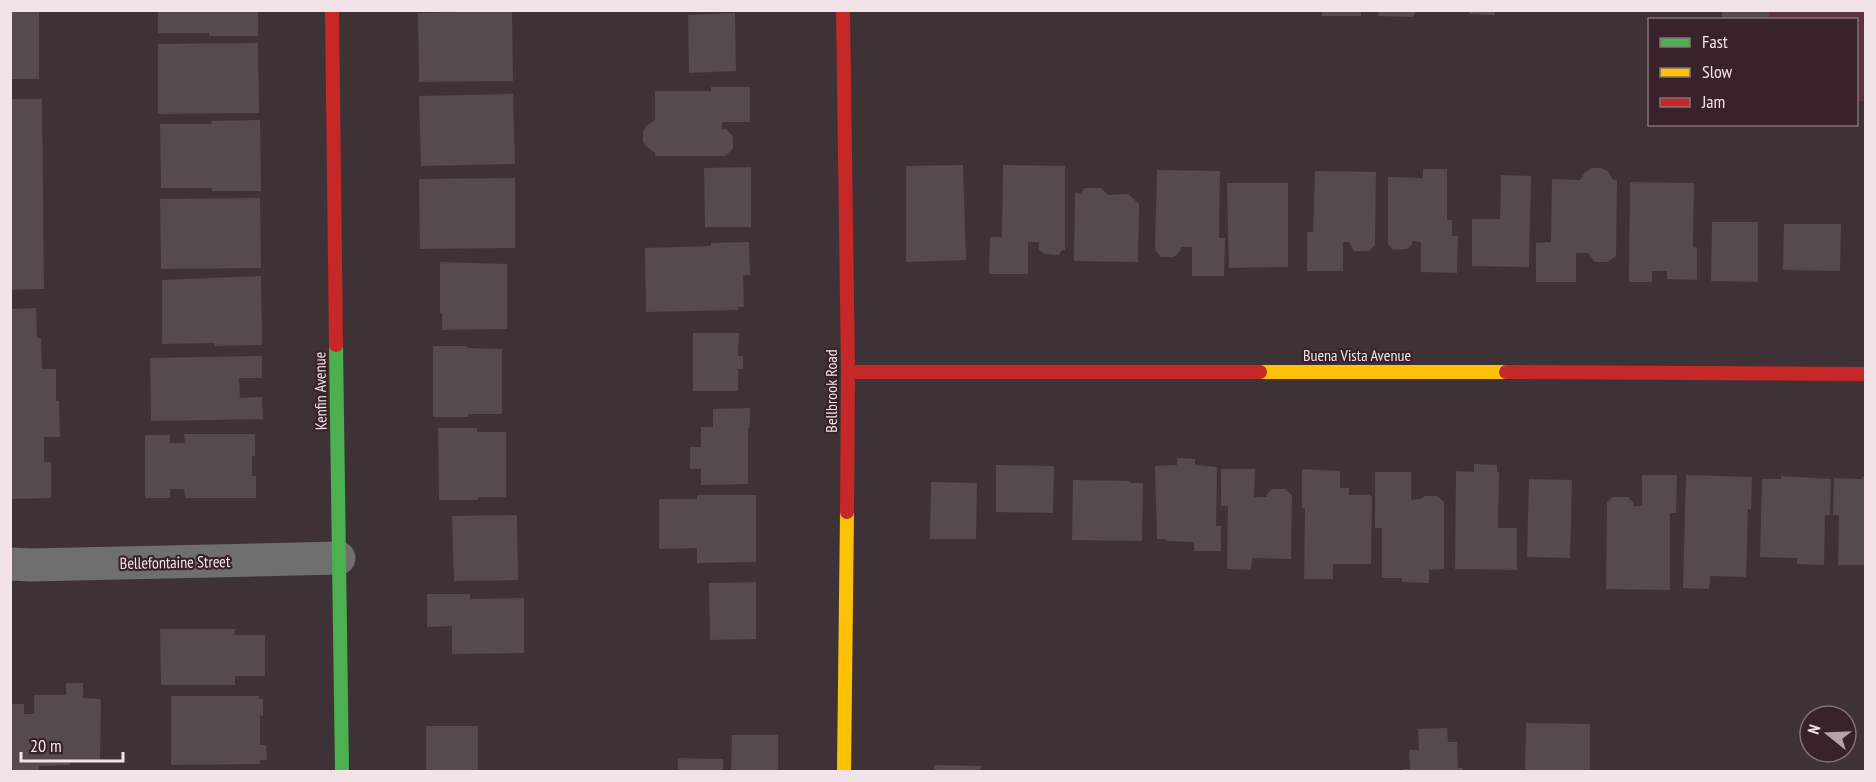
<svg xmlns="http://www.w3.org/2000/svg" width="1876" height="782" viewBox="0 0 1876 782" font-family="'PT Sans Narrow',sans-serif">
<rect width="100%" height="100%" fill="#3f3236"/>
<path fill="#5c3343" d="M1769,11H1865V101H1857L1856,20L1769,19Z"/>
<path fill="#554a4e" d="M10,10H39V79H10Z
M158,10H258V36H209V33H158Z
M1322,10H1361V16H1322Z
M1379,10H1416L1413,17L1378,16Z
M1469,10H1495V15L1469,14Z
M1722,10H1769V20H1722Z
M512,11L513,81L419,82L418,13Z
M735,13L736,71L689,73L688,15Z
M258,43L259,113L158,114V44Z
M711,87H750V122H722V129H726L733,136V148L726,156H655V153L647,147L643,142V132L646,126L655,120V91H711Z
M513,94L515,164L421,166L419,96Z
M10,99H42L44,289L10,290Z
M260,120L261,191H212V188H161L160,124H212L211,121Z
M963,165L966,260L906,262V166Z
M1003,165L1065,166V250H1062L1059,255L1045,254L1039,250V242H1028V274H989L990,237H1002Z
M751,167V227H705L704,168Z
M1592,168H1600L1608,171L1613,180H1617L1616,256L1608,262H1595L1588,253H1576V282H1536V243L1551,242L1552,179L1580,180L1585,172Z
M1423,169H1447V220H1452V236H1458L1457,273L1421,272V242L1412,241V244L1407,249L1393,250L1388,244V177L1423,178Z
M1157,170L1220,171L1219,238H1225L1224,276H1192V247H1181V250L1174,257H1161L1155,250Z
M1315,171L1376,172L1375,245L1369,251H1354L1349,242H1343V271H1307V232H1313Z
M1501,175L1531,176L1529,267L1472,266V219H1500Z
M515,178V248L420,249L419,179Z
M1630,182L1694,183L1693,247L1697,248V280L1667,279V271H1652V282H1629Z
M1227,183H1288V267L1229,268Z
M1085,188H1101L1108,195L1128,194L1139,204L1138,262L1074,261L1075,193L1080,194Z
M260,198L261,268L161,269L160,199Z
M1712,222H1758V282L1711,281Z
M1784,224H1841L1840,271L1783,270Z
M749,242L750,275H743L744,307H738V310L646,312L645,248L711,246V243Z
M440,262L507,264V329L442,330V313H440Z
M261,276L262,345L214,346L215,343L162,344V280Z
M36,308L37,338H41L42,369H56V401H59L60,437H44V462H51V498L10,499V309Z
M693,333H739L738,356H743V369H738V391H693Z
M433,346H468L467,348L502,349V414H468V417H433Z
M262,356V378H239L240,398L262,397L263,419L151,421L150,358Z
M750,408V427L748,428V484L701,485V469H690V447H701V427H713V409Z
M438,428H477V432H506V497H478V500H439Z
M184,434H255V456H252V476H256V498H185L184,489H170V498H145V435H170V443H185Z
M1177,458L1195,459V465L1217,467L1216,526H1221V551H1194V542L1166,541V539H1157L1155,466L1177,465Z
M1474,464L1497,465V472H1499L1498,528H1517V570L1455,569L1456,471L1474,472Z
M996,465L1054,466L1053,513L996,512Z
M1221,469H1255L1254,497H1267L1266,495L1272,489H1286L1292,496L1291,559L1252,558L1251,570L1227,569L1228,506H1221Z
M1302,469L1340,471V488H1349V495H1369L1372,497L1371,564H1333V579H1304L1305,508H1302Z
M1375,472H1411V500L1420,499L1425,496H1437L1444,502V569L1429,570V583L1402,582V578H1382V528H1375Z
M1642,475H1677L1676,513H1670V590L1606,589L1607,502L1613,497H1628L1634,503L1633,506H1642Z
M1686,475L1752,477L1751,509H1748L1746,577L1710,576L1709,589L1683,588Z
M1781,476L1831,479L1830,515H1825L1824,565L1797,564V558L1760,557L1762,479H1781Z
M1862,477H1866V565H1838L1839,515H1833L1834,478L1862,479Z
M1529,479L1572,480L1570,558L1527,557Z
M1073,480L1130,481V483H1143L1142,541L1072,540Z
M931,482L977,483L976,539H930Z
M697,495H756V562L697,563V548L659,549V499H697Z
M517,515L518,580L454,581L452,516Z
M756,582V639L710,640L709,583Z
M427,594H470V599L524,598V653L452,654V626L427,627Z
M160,629H235L234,635H265V676H235V685H161Z
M66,683H83V698L101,699L100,760H70V765L39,766V772H10V704H24V714H34V695H66Z
M171,696H259V699H263V716L260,715V745H266L267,760H260V764L171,765Z
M1526,723L1590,724V772H1525Z
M426,726H478V772H426Z
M1447,728L1448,742H1457L1458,768H1463V772H1403V769H1410L1409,750H1419L1418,729Z
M732,735H778V772H731Z
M678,758L723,759V772H678Z
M934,765L981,766L980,772H934Z"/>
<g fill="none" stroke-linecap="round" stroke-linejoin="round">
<path stroke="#6e6f6e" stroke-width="33" d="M10,564L31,565L339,558"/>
<path stroke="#4caf50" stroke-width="14" d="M336,345L342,772"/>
<path stroke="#ffc107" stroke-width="14" d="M1260,372H1506
M844,772L847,512"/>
<path stroke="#c62828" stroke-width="14" d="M332,10L336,345
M843,10L848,372L847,512
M848,372H1260
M1506,372L1866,374"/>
</g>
<g text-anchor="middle" stroke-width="4.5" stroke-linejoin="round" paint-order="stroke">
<g font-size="16" fill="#f2e3e8" stroke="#39232b">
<text x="1357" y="361">Buena Vista Avenue</text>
<text transform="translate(320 391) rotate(-91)" y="6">Kenfin Avenue</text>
<text transform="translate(831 391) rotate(-90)" y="6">Bellbrook Road</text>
<text transform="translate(175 562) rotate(-1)" y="6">Bellefontaine Street</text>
</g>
</g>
<rect width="1876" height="782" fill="none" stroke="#f2e3e8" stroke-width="24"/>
<rect x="1648" y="18" width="210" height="108" fill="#39232b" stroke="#837077" stroke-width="1.5"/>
<rect x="1660" y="38" width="30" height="9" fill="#4caf50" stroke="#837077" stroke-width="1.5"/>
<text x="1702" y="48" font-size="18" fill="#f2e3e8">Fast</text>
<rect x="1660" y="68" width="30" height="9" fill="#ffc107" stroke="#837077" stroke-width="1.5"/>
<text x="1702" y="78" font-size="18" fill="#f2e3e8">Slow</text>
<rect x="1660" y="98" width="30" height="9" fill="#c62828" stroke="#837077" stroke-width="1.5"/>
<text x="1702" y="108" font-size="18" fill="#f2e3e8">Jam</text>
<g transform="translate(1828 734) rotate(288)"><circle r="28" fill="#39232b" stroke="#837077" stroke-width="1.5"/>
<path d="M0-4.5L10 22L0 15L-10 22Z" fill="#b3a5aa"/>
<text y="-9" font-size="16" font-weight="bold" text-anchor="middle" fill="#f2e3e8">N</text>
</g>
<path d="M21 752v9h102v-9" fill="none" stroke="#f2e3e8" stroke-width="3"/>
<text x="30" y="752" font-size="18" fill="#f2e3e8" stroke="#39232b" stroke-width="4.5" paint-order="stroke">20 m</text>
</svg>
